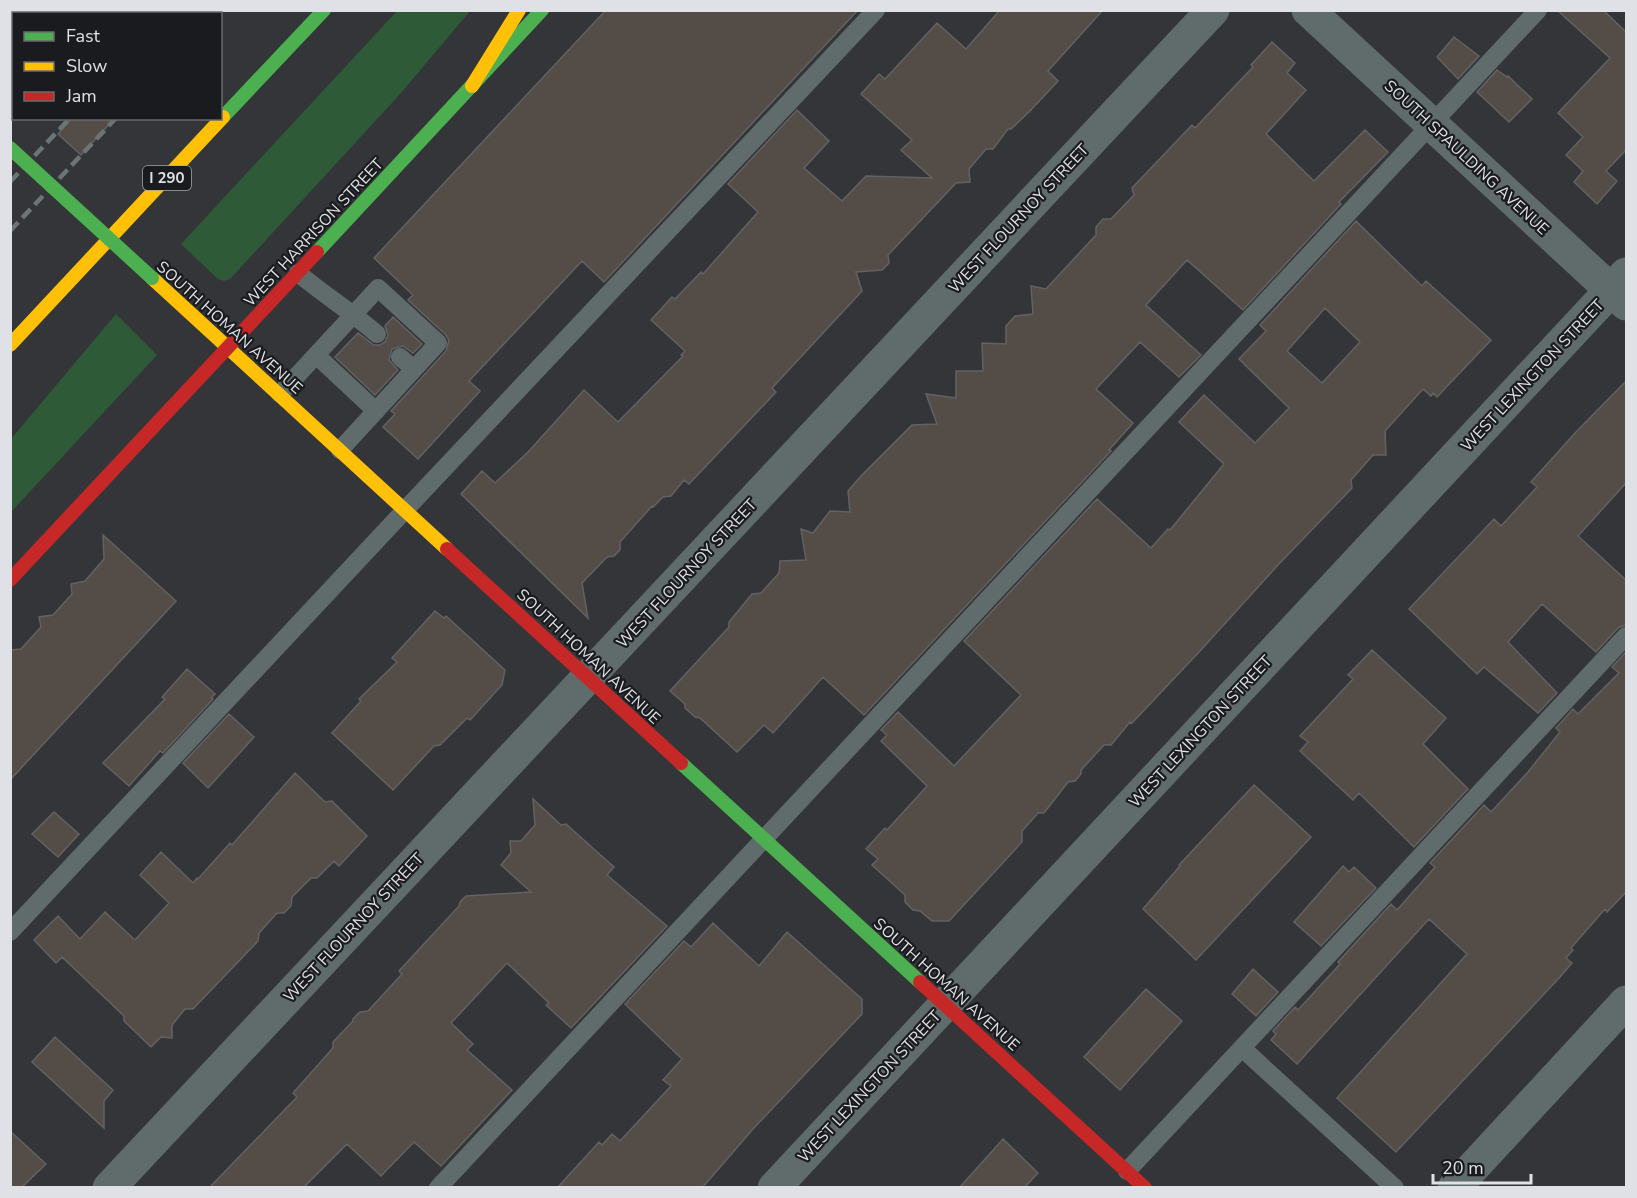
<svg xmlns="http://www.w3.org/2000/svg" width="1637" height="1198" viewBox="0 0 1637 1198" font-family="'Nunito Sans',sans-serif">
<rect width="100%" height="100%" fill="#333539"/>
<path fill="#2f5a37" d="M397,11H470L401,93L230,279L224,281L218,279L181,244Z
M116,314L157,355L11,512V439Z"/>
<path fill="#544c47" stroke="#636263" stroke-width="1.5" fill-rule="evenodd" d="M606,10H858L604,282L582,261L469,381L480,391L418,459L383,427L395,414L391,411L446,351L449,340L446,335L408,300L413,295L374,258Z
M1000,10H1103L1048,71L1058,81L1030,111L1011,129H1008L993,149H986L969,169L970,182L956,183L888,255L889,263L882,270L856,272L862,291L772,388L776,392L689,484L684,480L671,496L663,497L653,507L652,506L620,542V550L614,556L607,557L582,583L588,618L461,494L482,471L495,483L529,451L584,390L618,422L683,356L681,355L685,351L651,320L672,297L675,299L701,272L703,274L758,212L728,184L797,110L829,141L804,168L842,201L866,176L932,178L901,150L912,140L861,94L879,74L885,79L937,23L966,49Z
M1557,10H1603L1626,32V150L1606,171L1617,181L1597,204L1574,182L1583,171L1566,155L1583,137L1558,113L1610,58Z
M1454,37L1479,56L1458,79L1437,57Z
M1272,42L1295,63L1287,73L1306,90L1266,134L1314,181L1365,130L1388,152L1339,202L1341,204L1243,310L1187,260L1146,305L1201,355L1179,377L1140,342L1096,389L1133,423L1109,450L1111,451L864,715L823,677L773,733L764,725L737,752L700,718L695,717L685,708V704L670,691L729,627V622L752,594L761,593L779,573L780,561L806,560L801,529L813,533L830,511L850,512L848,491L861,476L912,425L937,424L926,394L956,398V371H983L982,343L1006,344V326L1015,316L1033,314L1031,286L1046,289L1096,235V227L1103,219H1111L1134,195L1132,188L1192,125L1195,128L1253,67L1251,65Z
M1497,70L1507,77L1508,76L1532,99L1509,122L1477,92Z
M72,118H115L81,155L58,134Z
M1356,221L1422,286L1426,281L1491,340L1437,397L1433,393L1431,396L1423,389L1385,431L1386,455H1373L1351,480L1352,488L1278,565L1200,651L1132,723L1130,722L1111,745H1104L1093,757L1081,770V774L1075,781L1068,782L1044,813H1038L1022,831V842L949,921H932L920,911L913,910L905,902V895L872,865L878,859L866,849L885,828L887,830L927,786L881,741L887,735L881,730L898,712L954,766L1021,695L964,641L1097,499L1151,548L1168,529L1170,530L1224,464L1179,422L1204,395L1255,443L1289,408L1239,359L1266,331L1260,325ZM1325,308L1360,342L1322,383L1287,351Z
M393,317L422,344L413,353L403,346L392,349L389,360L398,370L375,395L335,357L358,333L374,345H380L385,342L388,335L385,326Z
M1626,381V483L1578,536L1626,580V625L1618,628L1596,652L1542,604L1508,642L1557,693L1538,713L1484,667L1477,674L1409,609L1494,519L1501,526L1537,487L1531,482L1576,432Z
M103,535L176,601L10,780L11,650L21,649L41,627L39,617L53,615L72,594L71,584L85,581L104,559Z
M435,611L444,618L446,616L505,670L502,685L470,720L467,718L440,745L434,746L393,790L332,733L361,701L359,699L397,662L392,658Z
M1372,650L1446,718L1423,744L1468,789L1414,847L1359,793L1353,800L1300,751L1308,742L1300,736L1353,679L1348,675Z
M1626,652V892L1607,912L1605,909L1571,948L1573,950L1566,958L1572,963L1560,977L1396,1152L1337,1098L1467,954L1429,919L1297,1064L1271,1040L1276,1034L1273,1031L1295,1007L1298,1010L1340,964L1338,962L1391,904L1397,910L1435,867L1430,863L1484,805L1491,812L1528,772L1560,732L1556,728L1573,709L1578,714L1619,673L1612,667Z
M187,669L215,694L211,698L213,699L163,753L160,751L129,786L103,763L165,699L162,697Z
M229,714L254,737L208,788L183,763Z
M295,773L325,802L332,801L367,836L339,866L334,861L317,878H311L292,897L291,906L284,913H277L259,933L258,941L193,1009H185L172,1025V1038L161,1037L151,1047L124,1021V1016L62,957L56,963L34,940L58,916L80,939L105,912L135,940L169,903L140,875L161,852L193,883L197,878L198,879L230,843L232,845Z
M1254,785L1311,837L1196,960L1143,909L1180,866L1179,865Z
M533,799L561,825L566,824L614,867L607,875L667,926L571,1028L546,1005L549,1003L507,963L451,1023L473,1044L467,1050L512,1090L441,1166L414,1142L381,1176L347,1144L303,1188H209L297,1097L293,1093L333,1048V1042L353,1021V1019L360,1012L368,1011L402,974L399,971L459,906L460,902L466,896L531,892L501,865L511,853L510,841H521L535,825Z
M54,812L79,834L58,857L32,834Z
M1343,866L1349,872L1354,867L1376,888L1321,946L1294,922Z
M713,923L759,966L787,932L862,999V1014L753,1129L702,1188H557L599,1142L602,1145L612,1134L620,1141L671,1086L663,1080L682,1059L625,1004L684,941L691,947Z
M1253,969L1278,992L1256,1016L1232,994Z
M1146,989L1182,1021L1120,1090L1084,1057Z
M55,1037L113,1090L104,1101V1128L32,1062Z
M10,1131L46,1164L21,1188H10Z
M1003,1139L1038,1173L1024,1188H959Z"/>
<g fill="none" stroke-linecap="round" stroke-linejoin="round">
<path stroke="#606b6b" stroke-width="18" d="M298,273C324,295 352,312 377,334
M316,355L376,411
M400,357L414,369
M280,394L378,288L438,343L340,450
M10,932L405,510L876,10
M1242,1048L1395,1188
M1127,1171L1626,636
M438,1188L1538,10"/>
<path stroke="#606b6b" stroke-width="33" d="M1308,10L1626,304
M109,1188L1213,10
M774,1188L1626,274
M1454,1188L1626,1002"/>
<path stroke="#4caf50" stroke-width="14" d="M223,117L324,10
M317,252L542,10
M681,763L920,982"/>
<path stroke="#ffc107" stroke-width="14" d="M10,73L14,70
M472,86L519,10
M152,278L447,549
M10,345L223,117"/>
<path stroke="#c62828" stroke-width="14" d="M66,14L69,10
M447,549L681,763
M10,580L317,252
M920,982L1145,1188"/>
<path stroke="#6c7474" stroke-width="4.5" stroke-dasharray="12 6" stroke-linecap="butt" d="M168,14L171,10
M215,14L217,10
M10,182L70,118
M10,231L116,118"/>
<path stroke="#4caf50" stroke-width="14" d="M10,148L152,278"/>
</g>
<g text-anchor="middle" stroke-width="4.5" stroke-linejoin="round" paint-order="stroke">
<rect fill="#1a1b1f" stroke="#a5a6aa" stroke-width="1.5" x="143" y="166" width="48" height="24" rx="4.5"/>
<g font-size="15" font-weight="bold" fill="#e0e1e6">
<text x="167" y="183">I 290</text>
</g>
<g font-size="16" fill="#e0e1e6" stroke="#1a1b1f">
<text transform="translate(1467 157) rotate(43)" y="6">SOUTH SPAULDING AVENUE</text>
<text transform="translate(1018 218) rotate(-47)" y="6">WEST FLOURNOY STREET</text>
<text transform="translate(313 232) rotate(-47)" y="6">WEST HARRISON STREET</text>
<text transform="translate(230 327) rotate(42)" y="6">SOUTH HOMAN AVENUE</text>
<text transform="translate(1532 375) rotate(-47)" y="6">WEST LEXINGTON STREET</text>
<text transform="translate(686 573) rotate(-47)" y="6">WEST FLOURNOY STREET</text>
<text transform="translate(589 656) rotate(43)" y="6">SOUTH HOMAN AVENUE</text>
<text transform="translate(1200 731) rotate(-47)" y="6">WEST LEXINGTON STREET</text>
<text transform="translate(353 927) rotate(-47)" y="6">WEST FLOURNOY STREET</text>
<text transform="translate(947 984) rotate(42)" y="6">SOUTH HOMAN AVENUE</text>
<text transform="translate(869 1086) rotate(-47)" y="6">WEST LEXINGTON STREET</text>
</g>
</g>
<rect width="1637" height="1198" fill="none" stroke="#e0e1e6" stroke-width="24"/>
<rect x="12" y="12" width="210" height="108" fill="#1a1b1f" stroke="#696a6f" stroke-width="1.5"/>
<rect x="24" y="32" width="30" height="9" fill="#4caf50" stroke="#696a6f" stroke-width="1.5"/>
<text x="66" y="42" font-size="18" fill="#e0e1e6">Fast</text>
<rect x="24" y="62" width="30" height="9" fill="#ffc107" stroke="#696a6f" stroke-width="1.5"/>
<text x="66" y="72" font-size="18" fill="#e0e1e6">Slow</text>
<rect x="24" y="92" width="30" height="9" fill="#c62828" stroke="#696a6f" stroke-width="1.5"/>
<text x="66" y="102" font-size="18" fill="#e0e1e6">Jam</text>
<path d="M1433 1174v9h98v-9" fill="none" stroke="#e0e1e6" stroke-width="3"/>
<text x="1442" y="1174" font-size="18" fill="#e0e1e6" stroke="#1a1b1f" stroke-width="4.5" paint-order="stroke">20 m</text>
</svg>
